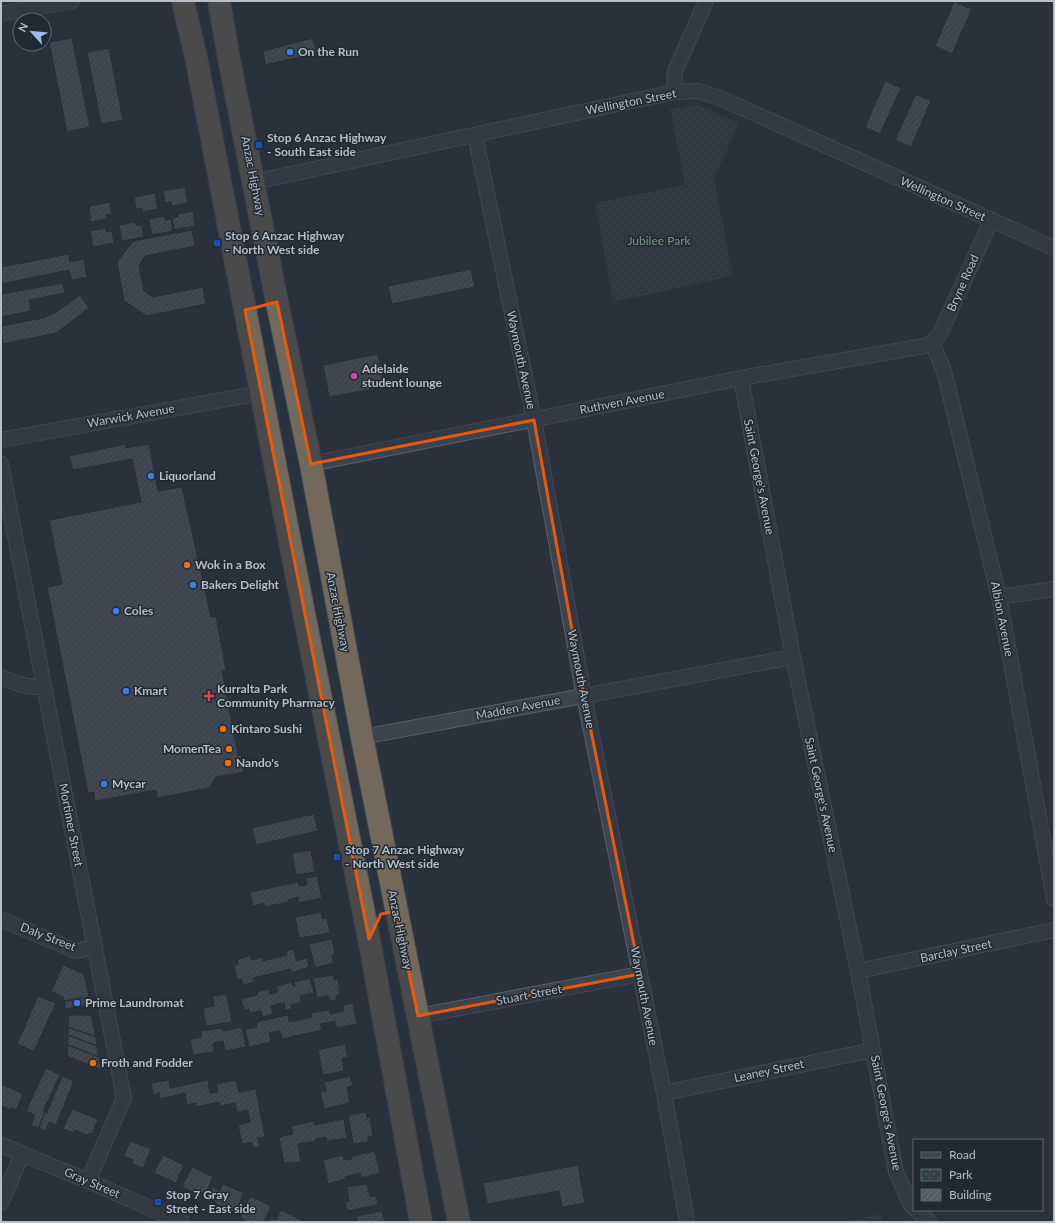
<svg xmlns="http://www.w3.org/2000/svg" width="1055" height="1223" viewBox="0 0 1055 1223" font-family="Lato,sans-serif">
<defs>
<pattern id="park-dots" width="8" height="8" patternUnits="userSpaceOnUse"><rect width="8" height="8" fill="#314344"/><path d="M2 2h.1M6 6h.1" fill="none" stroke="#4d5c5e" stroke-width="1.8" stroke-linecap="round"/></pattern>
<pattern id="building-hatch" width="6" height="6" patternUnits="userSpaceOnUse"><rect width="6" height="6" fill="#535b68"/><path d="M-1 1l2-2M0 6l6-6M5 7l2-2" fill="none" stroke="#6a717c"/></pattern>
</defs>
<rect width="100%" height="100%" fill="#29323d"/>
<path fill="url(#park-dots)" d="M698,105L739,123L714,179L733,276L613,302L595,203L685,185L670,109Z
M881,1214L883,1222H842Z"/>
<path fill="url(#building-hatch)" stroke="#232b35" d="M954,2L972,9L952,54L935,46Z
M72,38L90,127L67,132L49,42Z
M313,38L317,53L265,65L263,51Z
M109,48L123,120L101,124L87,52Z
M885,81L901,88L880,134L865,127Z
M916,94L931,101L911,147L895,140Z
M185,187L188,203L172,206L171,202L165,203L163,191Z
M155,193L158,209L142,212V208L136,209L134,197Z
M110,202L112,214L106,215L107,219L91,222L89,206Z
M193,211L195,226L174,230L172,218L178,217L177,214Z
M165,216V220L171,219L173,231L152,235L149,219Z
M135,222L136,225H142L144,237L122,241L119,225Z
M106,228V232L112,231L114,243L93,247L90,231Z
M192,230L195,246L145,256L139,265L144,291L153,297L203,287L206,304L147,316L124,301L117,262L133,241Z
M69,254L70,262L84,259L87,277L72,280L69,270L1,284V267Z
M471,269L475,287L392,304L388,286Z
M63,283L65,293L29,300L31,311L1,317V294Z
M80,295L89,308L56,333L3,344L1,326L43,318L55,313Z
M378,354L384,387L329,397L323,365Z
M126,444V448L149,444L158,491L182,487L211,617L216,616L226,670L222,671L238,755H241L244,772L216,777L209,788L157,798L156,790L95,801L94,792L88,793L47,587L62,584L49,520L141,502L132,459L73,470L69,456Z
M314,814L318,831L256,845L252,828Z
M311,850L315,872L296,875L292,853Z
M317,876L322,898L299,903L298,897L288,900V902L265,907L264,903L253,906L250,892L298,882L299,886L307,885L306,878Z
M321,912L322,919L327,918L330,933L299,938L295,917Z
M332,939L335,954L332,955L334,963L315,968L309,944Z
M294,949L296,961L307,958L309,967L291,973V969L253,978L254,982L243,985L242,979L237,980L234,965L238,964L237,959L250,956L251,960L263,957V961L287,955L286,951Z
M63,965L84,974L89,997L64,1001L63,997L51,991Z
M334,975V980L338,979L340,995L336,996V1000L330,1001L328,996L317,998L313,978Z
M310,978L314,993L300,996L302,1002L291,1005L292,1009L285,1010L284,1003L271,1006L273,1014L263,1017L261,1011L250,1013L249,1009L244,1010L241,999L257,995V992L269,989L270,994L277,992L276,986L292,982L293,986H295L294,982Z
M227,994L232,1022L206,1026L203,1008L214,1006L213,996Z
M38,996L56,1003L34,1051L17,1044Z
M89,997L90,1005L65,1009L64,1001Z
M353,1003L357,1024L337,1028L335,1021L320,1024L322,1030L282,1039L280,1031L269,1033L271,1042L249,1047L245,1029L257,1027L256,1022L288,1015L289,1022L312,1017L311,1013L330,1010V1014L344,1011L343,1005Z
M69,1015H91L96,1037L68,1027Z
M68,1027L96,1037L97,1046L68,1035Z
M242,1027L246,1047L225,1051L223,1041L213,1043L214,1052L193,1055L190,1039L201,1037V1031L222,1028L223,1031Z
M68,1035L97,1046L99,1057L68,1045Z
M345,1044L348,1057L342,1058L344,1071L323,1075L318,1050Z
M68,1045L99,1057L102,1070L67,1056Z
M46,1068L60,1075L43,1111L45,1112L38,1128L31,1125L35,1115L26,1111Z
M62,1076L74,1081L56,1125L49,1122L45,1131L39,1128L45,1112L47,1113Z
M350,1076L353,1086L347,1087L350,1103L324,1109L320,1092L326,1091L324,1082Z
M169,1080L170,1088L208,1080L210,1093L218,1092L216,1084L236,1080L239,1092L256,1089L265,1137L258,1138L260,1147L253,1148L252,1142L242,1144L238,1125L250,1122L248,1110L237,1112L235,1103L220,1106L219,1102L196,1107V1103L187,1105L185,1093L160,1099L159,1093L153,1095L151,1083Z
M1,1084L23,1094L16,1110L12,1108L11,1110L3,1106L1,1109Z
M72,1109L98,1119L92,1134L89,1133L87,1135L75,1130L74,1133L63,1129Z
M366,1112L367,1118L370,1117L373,1136L368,1137V1142L353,1144L348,1115Z
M344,1119L347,1138L327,1141L326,1137L315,1139L316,1141L298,1144L301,1162L284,1163L279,1137L293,1134L291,1126L314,1121V1125Z
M130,1141L151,1149L143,1168L132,1164L134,1160L124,1156Z
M375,1151L380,1173L361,1178L360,1173L345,1177L346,1179L328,1184L323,1160L343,1155L344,1160L352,1159V1156Z
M163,1155L184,1165L176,1183L154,1173Z
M578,1165L585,1203L562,1207L559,1191L487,1204L483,1183Z
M192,1167L213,1177L205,1195L196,1190L195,1193L182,1187Z
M223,1184L244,1193L235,1213L214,1203L216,1198L209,1195L213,1187L220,1191Z
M367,1184L370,1196H376L378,1205L347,1211L345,1202L349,1201L347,1187Z
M250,1196L271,1206L264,1222H248L240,1218Z
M281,1210L301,1220L300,1222H268L270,1217L276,1220Z
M382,1211L385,1222H358L356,1216Z"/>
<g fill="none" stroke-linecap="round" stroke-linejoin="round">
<defs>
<path id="street" d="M1,14L72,1
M674,92L675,71L706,1
M475,135L534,420L584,696L664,1093L687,1222
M254,182L674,92L698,91L720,98L1054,248
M932,343L944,371L999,597L1054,899
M741,378L793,657L858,971L896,1172L911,1205L914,1208
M1,440L261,393
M1,464L124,1098L88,1181
M311,464L741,378L924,346L932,343L940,334L991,221
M999,597L1054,589
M1,677C17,684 26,687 44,687
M362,737L793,657
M1,919L76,951L95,947
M858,971L1054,930
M418,1016L640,974
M664,1093L873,1050
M1,1145L88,1181L182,1222
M1,1203L22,1155
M916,1210L930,1222"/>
<path id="highway" d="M183,1L197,62L303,609L369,939L421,1222
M219,1L229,59L277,302L311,464L362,737L459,1222"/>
</defs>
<use href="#street" stroke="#5a626b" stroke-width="16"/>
<use href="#highway" stroke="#474f58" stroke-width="24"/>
<use href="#street" stroke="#3d444e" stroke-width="14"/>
<use href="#highway" stroke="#73695b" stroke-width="22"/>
</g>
<path d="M0 0H1055V1223H0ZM277,302L311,464L534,420L584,696L640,974L418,1016L396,911L381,914L369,939L245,310Z" fill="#29323d" fill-opacity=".55" fill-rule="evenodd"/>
<path fill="none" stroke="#e8590c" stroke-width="3" stroke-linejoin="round" d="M277,302L311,464L534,420L584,696L640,974L418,1016L396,911L381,914L369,939L245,310Z"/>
<g fill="#3f7fe0" stroke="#212933" stroke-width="1.5">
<circle cx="290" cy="52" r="4"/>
<circle cx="151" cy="476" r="4"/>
<circle cx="193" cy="585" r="4"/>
<circle cx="116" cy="611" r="4"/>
<circle cx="126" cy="691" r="4"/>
<circle cx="104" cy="784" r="4"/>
<circle cx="77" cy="1003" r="4"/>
</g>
<g fill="#1a4fb4" stroke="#212933" stroke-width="1.5">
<rect x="255" y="141" width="8" height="8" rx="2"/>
<rect x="213" y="239" width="8" height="8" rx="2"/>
<rect x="333" y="853" width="8" height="8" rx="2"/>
<rect x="154" y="1198" width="8" height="8" rx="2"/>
</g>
<circle fill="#d1479c" stroke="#212933" stroke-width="1.5" cx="354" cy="376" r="4"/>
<g fill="#e8710a" stroke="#212933" stroke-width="1.5">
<circle cx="187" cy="565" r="4"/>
<circle cx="223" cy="729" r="4"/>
<circle cx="229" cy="749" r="4"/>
<circle cx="228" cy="763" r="4"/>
<circle cx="93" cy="1063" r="4"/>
</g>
<path fill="#e0444e" stroke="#212933" stroke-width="1.5" d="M207 690h4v4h4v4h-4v4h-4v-4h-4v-4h4z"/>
<g text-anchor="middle" stroke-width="3" stroke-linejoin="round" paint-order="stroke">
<g font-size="12" font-weight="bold" fill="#b9bfc8" stroke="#212933" text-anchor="start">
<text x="298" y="56">On the Run</text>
<text x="267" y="142">Stop 6 Anzac Highway<tspan x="267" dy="14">- South East side</tspan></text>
<text x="225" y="240">Stop 6 Anzac Highway<tspan x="225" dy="14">- North West side</tspan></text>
<text x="362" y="373">Adelaide<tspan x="362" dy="14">student lounge</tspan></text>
<text x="159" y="480">Liquorland</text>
<text x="195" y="569">Wok in a Box</text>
<text x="201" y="589">Bakers Delight</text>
<text x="124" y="615">Coles</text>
<text x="217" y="693">Kurralta Park<tspan x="217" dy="14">Community Pharmacy</tspan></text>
<text x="134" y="695">Kmart</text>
<text x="231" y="733">Kintaro Sushi</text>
<text x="221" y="753" text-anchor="end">MomenTea</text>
<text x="236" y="767">Nando's</text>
<text x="112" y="788">Mycar</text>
<text x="345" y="854">Stop 7 Anzac Highway<tspan x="345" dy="14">- North West side</tspan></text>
<text x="85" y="1007">Prime Laundromat</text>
<text x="101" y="1067">Froth and Fodder</text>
<text x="166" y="1199">Stop 7 Gray<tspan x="166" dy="14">Street - East side</tspan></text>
</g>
<g font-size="12" fill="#b9bfc8" stroke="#212933">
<text transform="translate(631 102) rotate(-11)" y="4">Wellington Street</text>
<text transform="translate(253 176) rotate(79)" y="4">Anzac Highway</text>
<text transform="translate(943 199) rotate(24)" y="4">Wellington Street</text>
<text transform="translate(963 283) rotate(-66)" y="4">Bryne Road</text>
<text transform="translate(521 360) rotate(78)" y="4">Waymouth Avenue</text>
<text transform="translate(622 402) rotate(-11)" y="4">Ruthven Avenue</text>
<text transform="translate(131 416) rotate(-10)" y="4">Warwick Avenue</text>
<text transform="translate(759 477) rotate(79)" y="4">Saint George's Avenue</text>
<text transform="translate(338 612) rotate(79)" y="4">Anzac Highway</text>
<text transform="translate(1002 619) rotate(79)" y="4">Albion Avenue</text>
<text transform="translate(581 679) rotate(79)" y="4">Waymouth Avenue</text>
<text transform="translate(518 708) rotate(-11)" y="4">Madden Avenue</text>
<text transform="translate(821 795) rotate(78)" y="4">Saint George's Avenue</text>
<text transform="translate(71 825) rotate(79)" y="4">Mortimer Street</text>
<text transform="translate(400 930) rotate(78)" y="4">Anzac Highway</text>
<text transform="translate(48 937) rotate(21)" y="4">Daly Street</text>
<text transform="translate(956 951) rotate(-12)" y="4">Barclay Street</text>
<text transform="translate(529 995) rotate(-11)" y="4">Stuart Street</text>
<text transform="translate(644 996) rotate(79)" y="4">Waymouth Avenue</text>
<text transform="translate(769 1071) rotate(-12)" y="4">Leaney Street</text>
<text transform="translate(886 1113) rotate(79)" y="4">Saint George's Avenue</text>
<text transform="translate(92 1183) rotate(23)" y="4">Gray Street</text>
</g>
<g font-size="12" fill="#7a9b82" stroke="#212933">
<text x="659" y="245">Jubilee Park</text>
</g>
</g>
<rect width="1055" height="1223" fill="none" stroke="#b9bfc8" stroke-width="4"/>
<rect x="913" y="1139" width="130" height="72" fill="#212933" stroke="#5e656f"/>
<rect x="921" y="1152" width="20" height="6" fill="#3d444e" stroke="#5e656f"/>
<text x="949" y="1159" font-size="12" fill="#b9bfc8">Road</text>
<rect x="921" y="1169" width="20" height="12" fill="url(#park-dots)" stroke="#5e656f"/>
<text x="949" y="1179" font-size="12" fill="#b9bfc8">Park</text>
<rect x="921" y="1189" width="20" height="12" fill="url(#building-hatch)" stroke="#5e656f"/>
<text x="949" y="1199" font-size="12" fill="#b9bfc8">Building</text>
<g transform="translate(32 32) rotate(297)"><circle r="19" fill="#212933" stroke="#5e656f"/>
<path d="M0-3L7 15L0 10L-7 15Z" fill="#9bbbeb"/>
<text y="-6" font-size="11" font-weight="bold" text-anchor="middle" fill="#b9bfc8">N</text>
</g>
</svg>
